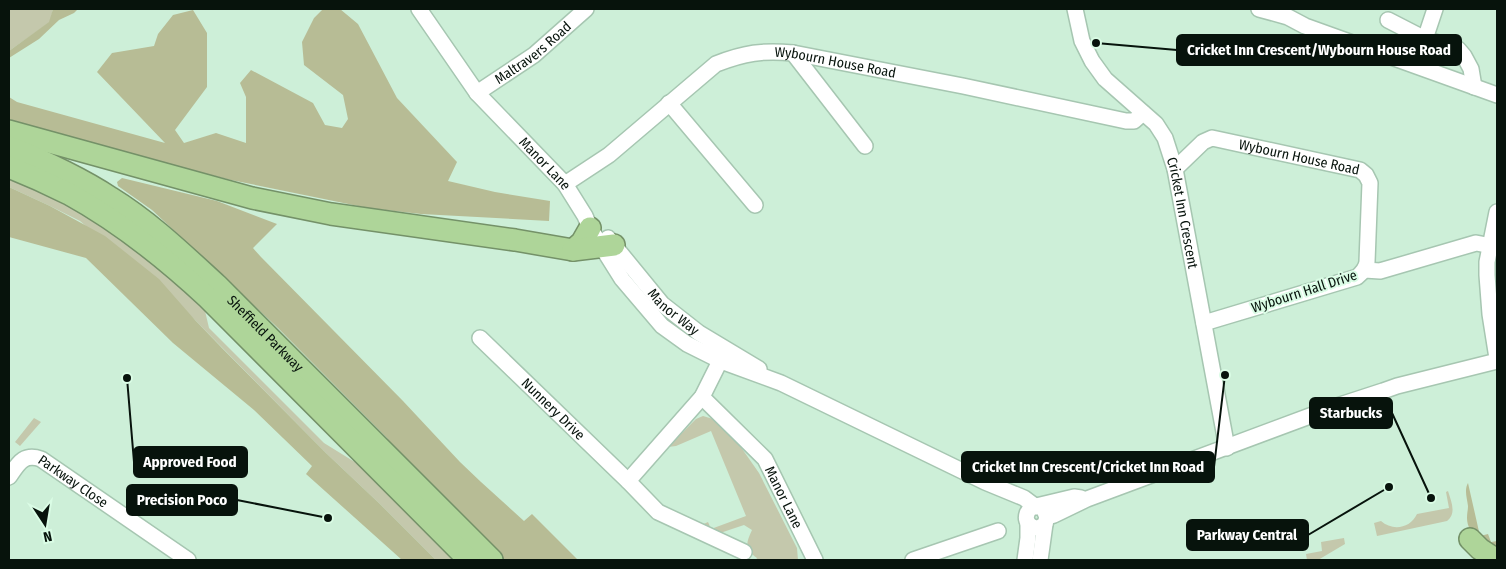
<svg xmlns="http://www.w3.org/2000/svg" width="1506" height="569" viewBox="0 0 1506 569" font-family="'Fira Sans Condensed',sans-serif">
<rect width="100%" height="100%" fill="#cdefd8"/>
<path fill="#c4c8ac" d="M9,9H53L50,22L9,51Z
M9,177L40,191L96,221L169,274L205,311L209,328L324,443L358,464L456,560H436L381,505L326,453L195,320L80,221L50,206L9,187Z
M703,416L713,419L738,443L759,473L797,548L798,560H756L757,558C744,549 746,543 752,530L744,525L714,535L697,527L708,522L711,529L746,516L711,431L676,446L668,447L696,419Z
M34,418L41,422L20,446L15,442Z
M1448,491C1451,501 1457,513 1447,521L1377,536L1374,523L1381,521C1392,531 1410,529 1417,514L1449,508L1446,492Z
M1344,538L1345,544L1318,560H1307L1306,554L1322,551L1321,542Z"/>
<path fill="#b7bc95" d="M53,9H78L74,13L59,20L39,39L9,58V51L49,22Z
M323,9H340L358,24L397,98L457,162L448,181L495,192L550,201L549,221L421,214L368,208L231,180L9,124V97L17,102L165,143L97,72L112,53L154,46L158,34L173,15L193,10L207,33V87L175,130L184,143L216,133L246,143V97L240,83L251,70L313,103L325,125L342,128L348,119L343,95L304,65L302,42L314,18Z
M122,178L217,201L277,224L253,248L261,257L403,401L460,462L481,482L524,521L532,514L578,560H501L406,466L387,438L278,328L152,210L118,186L117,182Z
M9,187L50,206L105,236L159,279L195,320L222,348L326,453L381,505L436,560H402L306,474L312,466L254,410L173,343L86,258L9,237Z
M1468,483L1480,536L1488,534L1491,542L1497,541V552C1485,543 1467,535 1467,518C1467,513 1468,510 1468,506C1467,498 1464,490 1468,483Z"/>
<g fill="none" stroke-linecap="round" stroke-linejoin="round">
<defs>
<g id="minor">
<path id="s1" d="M419,9L477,93L565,184L585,216L590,228L622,279L662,326L687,344L721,361L781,383L985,482L1024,498L1036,507"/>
<path id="s2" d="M1075,9L1082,41L1092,61L1105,79L1156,124L1165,138L1175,169L1227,448"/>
<path d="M1259,9L1288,17L1305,26L1497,95"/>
<path d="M1388,20L1425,39L1458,49L1464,56L1471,69L1474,87"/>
<path d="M1425,39L1435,9"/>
<path d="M793,53L865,146"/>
<path id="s3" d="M477,93L534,55L586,9"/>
<path d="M669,103L755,205"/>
<path id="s4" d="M1175,169L1203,142L1212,138L1360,170L1366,175L1370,183L1367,262C1366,269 1362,273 1357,277L1204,323"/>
<path id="s5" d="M565,184L609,155L716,64C744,53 763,50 793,53L963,86L1126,121H1134L1143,113"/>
<path d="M1497,212L1487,262V275L1490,314L1497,358"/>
<path id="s6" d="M608,238L662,304L699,333L759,369"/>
<path d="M1365,270L1380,271L1476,243L1497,247"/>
<path id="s7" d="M480,338L628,481L658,512L744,552"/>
<path id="s8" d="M702,397L765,459L815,560"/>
<path id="s9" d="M9,477C18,464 23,453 41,459L188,560"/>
<path d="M628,481L702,397L724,353"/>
<path d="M1044,510L1047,517L1045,524L1039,528C1026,528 1022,515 1032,507L1074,497L1081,498"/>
<path d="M1047,517L1054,515L1087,499L1334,407L1383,391L1397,386L1497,361"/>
<path d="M913,560L998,531"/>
<path d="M1025,560L1028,538V524"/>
<path d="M1040,560L1045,524"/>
</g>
<g id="highway">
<path d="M9,131L252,198L331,214L515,240L573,250L582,242L590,228"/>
<path id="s10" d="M9,147C44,161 79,177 111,198C150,222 183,254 217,285L492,560"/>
<path d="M9,167C29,175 49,184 69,194C120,222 165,258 208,298L469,560"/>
<path d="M573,250L614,245"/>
<path d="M1470,539L1480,549L1497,560"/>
</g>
</defs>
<use href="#minor" stroke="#a6c6b1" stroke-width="18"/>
<use href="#highway" stroke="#749168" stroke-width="24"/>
<use href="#minor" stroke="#fff" stroke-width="15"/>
<use href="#highway" stroke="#aed599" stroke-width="21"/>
</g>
<g text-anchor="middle" stroke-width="4" stroke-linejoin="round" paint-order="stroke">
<g font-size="14" fill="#07130c" stroke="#dafce5">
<text dy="5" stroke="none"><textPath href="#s3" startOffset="69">Maltravers Road</textPath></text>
<text dy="5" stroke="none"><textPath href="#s5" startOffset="315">Wybourn House Road</textPath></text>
<text dy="5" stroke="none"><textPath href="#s4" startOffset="138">Wybourn House Road</textPath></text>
<text dy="5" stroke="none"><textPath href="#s1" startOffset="200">Manor Lane</textPath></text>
<text dy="5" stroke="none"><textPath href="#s2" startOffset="239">Cricket Inn Crescent</textPath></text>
<text transform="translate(1304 291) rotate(-18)" y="5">Wybourn Hall Drive</text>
<text dy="5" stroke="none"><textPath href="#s6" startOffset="99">Manor Way</textPath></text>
<text dy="5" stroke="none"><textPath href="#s10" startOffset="320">Sheffield Parkway</textPath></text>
<text dy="5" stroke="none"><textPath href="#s7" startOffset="102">Nunnery Drive</textPath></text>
<text dy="5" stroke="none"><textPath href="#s9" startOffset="80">Parkway Close</textPath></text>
<text dy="5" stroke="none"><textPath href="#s8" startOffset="131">Manor Lane</textPath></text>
</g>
</g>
<path fill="none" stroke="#07130c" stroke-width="2" d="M1096 43L1177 50M1431 498L1392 413M127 378L134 462M1225 375L1214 467M328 518L237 500M1389 487L1308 535"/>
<g fill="#07130c" stroke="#dafce5" stroke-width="2">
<circle cx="1096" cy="43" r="5"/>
<circle cx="1431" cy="498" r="5"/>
<circle cx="127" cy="378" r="5"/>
<circle cx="1225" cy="375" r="5"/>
<circle cx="328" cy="518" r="5"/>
<circle cx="1389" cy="487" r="5"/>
</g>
<g fill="#07130c" stroke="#07130c" stroke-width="2">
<rect x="1177" y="35" width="284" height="30" rx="5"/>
<rect x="1310" y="398" width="82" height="30" rx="5"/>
<rect x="134" y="447" width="113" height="30" rx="5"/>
<rect x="962" y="452" width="252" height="30" rx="5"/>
<rect x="127" y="485" width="110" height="30" rx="5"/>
<rect x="1187" y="520" width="121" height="30" rx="5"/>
</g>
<g font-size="15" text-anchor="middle" font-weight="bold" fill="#fff">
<text x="1319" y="55">Cricket Inn Crescent/Wybourn House Road</text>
<text x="1351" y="418">Starbucks</text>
<text x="190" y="467">Approved Food</text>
<text x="1088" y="472">Cricket Inn Crescent/Cricket Inn Road</text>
<text x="182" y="505">Precision Poco</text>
<text x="1247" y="540">Parkway Central</text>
</g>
<rect width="1506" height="569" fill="none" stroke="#07130c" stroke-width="20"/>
<g transform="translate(45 524) rotate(168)" stroke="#dafce5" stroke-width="4" paint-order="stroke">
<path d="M0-4L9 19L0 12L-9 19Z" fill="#07130c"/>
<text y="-8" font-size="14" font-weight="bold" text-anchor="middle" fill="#07130c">N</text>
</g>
</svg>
